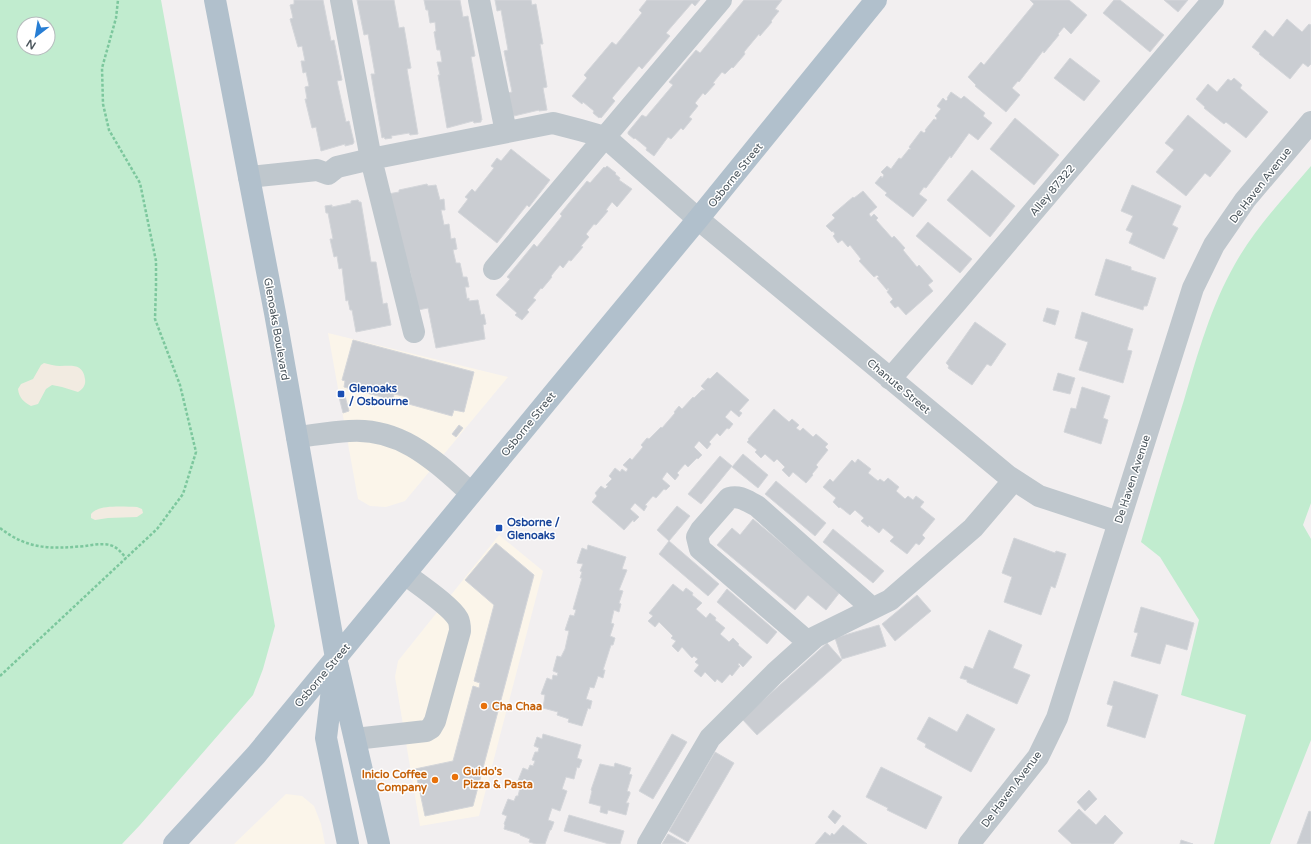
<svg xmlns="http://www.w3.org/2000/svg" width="1311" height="844" viewBox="0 0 1311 844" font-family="'Varela Round',sans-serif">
<rect width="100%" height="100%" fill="#f2eff0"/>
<path fill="#fbf5ea" d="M328,333L508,377L405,501L386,507L370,506L358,499Z
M499,535L543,571L479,816L420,826L395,677L398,661Z
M286,794L302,796L314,806L321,824L325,844H234Z"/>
<path fill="#c1eccf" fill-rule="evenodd" d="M0,0H161L275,626L263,669L253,695L140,825L122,844H0ZM24,24H48V48H24Z
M1311,166V503L1303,525L1311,539V740L1270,844H1214L1246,715L1181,695L1199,620L1160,557L1141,542C1155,494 1169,447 1184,400C1198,353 1211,306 1235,264C1255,228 1285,197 1311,166Z"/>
<path fill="#f2ebe1" d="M44,363C49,364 55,366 60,366C71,366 83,363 85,379C86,385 83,389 78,392L62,387L52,385L46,389L38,404L31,406C24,402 19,398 18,389L21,384L33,379L41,365Z
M137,507L142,509L143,513L137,517L108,518L95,520L91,518V514C98,504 125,507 137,507Z"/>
<path fill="#cacdd2" stroke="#d4d6da" d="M294,0H323L331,41L334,40L342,80L337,81L346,122L349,121L354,142L353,144L345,146V144L321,151L316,127L312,128L305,99H307L305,87L309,86L306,72L303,73L301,61H305L302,46L298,47L290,19L293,18L290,5L294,4Z
M357,0H394L399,28L404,27L411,68L407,69L418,134L410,135L409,133L391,136L392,138L385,139L384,137L382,138L371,74H375L368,34L364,35Z
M424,0H460L463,17L468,16L475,56L471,57L482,120H481V122L474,123L473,121L447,128L438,75H440L437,62H442L440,50H437L434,32L436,31L435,22L430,23L428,10H426Z
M495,0H531L532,5L536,4L543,44H540L547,87L543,88L547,110L539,111V110L514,116V115H511L507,93L512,92L504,51L508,50L501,10L497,11Z
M647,0H700L695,6L692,3L666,33L670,36L642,69L639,66L612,98L615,101L601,118L600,117L599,118L593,113L594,111L583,102L582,104L572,96L587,78L584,75L612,42L616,45L642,13L639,10Z
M744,0H782L775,9L779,11L771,21L772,22L760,36L759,34L744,52L745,54L733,68L732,67L725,74L722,72L713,83L715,84L705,95L703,93L695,103L698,106L689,117L692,119L683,130L681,128L671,139L668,137L654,156L646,150L647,148L635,138L634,139L628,134V132L642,115L646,117L673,85L669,82L696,50L700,53Z
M1030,0H1069L1087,15L1071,34L1064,27L1058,34L1059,35L1044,53L1043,51L1019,82L1018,81L1012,88L1020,95L1006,112L975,86L976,85L968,77L981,62L984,65L1034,4Z
M1114,0H1120L1164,35L1150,52L1103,13Z
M1164,0H1188L1178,12Z
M1287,19L1302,32L1309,24L1311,25V64L1308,67L1303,63L1290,79L1259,54L1260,53L1252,47L1265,30L1273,37Z
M1070,58L1100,81L1084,101L1054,78Z
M1234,78L1242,85L1240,88L1268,112L1246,138L1226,122L1224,124L1204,108L1205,107L1196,99L1208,84L1217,92L1228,79L1231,81Z
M951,92L961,99L964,96L985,113L983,116L992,123L978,140L969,133L951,158L950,156L926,188L924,187L919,194L927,200L913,217L885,195L887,193L875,183L881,176L882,178L884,175L881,172L887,166L891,169L899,158L901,159L909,149H911L909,147L921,131L924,133L926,131L925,130L934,119L936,120L937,118L935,116L941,109L937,106L943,98L946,101L948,99L947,98Z
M1188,115L1231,151L1210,177L1205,173L1186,196L1156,172L1174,150L1165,143Z
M1015,118L1059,155L1034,185L990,149Z
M511,149L550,180L529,207L527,205L497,243L458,212L468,199L465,197L472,189L475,192L494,168L491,166L497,158L501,161Z
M607,166L616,173L615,174L620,178L619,180L632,189L617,207L612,202L606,210L608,211L596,225L594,224L586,234L589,237L581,246L583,247L571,261L569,260L563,268L560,265L551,276L552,277L542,289L541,288L533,298L536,300L527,310L529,312L522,320L515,315L517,313L496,295L510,279L507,277L534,244L537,247L562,216L560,214L587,181L590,183L604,167L605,168Z
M972,170L1015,206L990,237L947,200Z
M427,184L428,186L436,185L440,200L444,199L445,210H441L444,225L449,224L451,239L455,238L457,249L453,250L456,263H460L463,277H467L469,287H465L467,299L469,298V301L478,300L481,315L484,314L486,324L483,325L485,339L436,348L428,308L418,310L410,271L407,272L388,194L399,192V190Z
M1132,185L1181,206L1172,225L1178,228L1164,259L1129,243L1133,233L1126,230L1133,216L1121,211Z
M863,191L877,207L869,214L871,217L874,214L878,218L876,220L892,238L894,236L905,248L903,250L917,267L919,265L933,281L928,285L933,291L906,315L898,306L895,308L890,302L893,299L887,292L889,289L888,288L887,290L877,278L879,277L877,275L874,277L859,261L861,259L850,245L848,247L842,240L838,243L833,236L835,234L833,231L832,232L826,226L835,218L832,215L853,197L854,198Z
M358,200L359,202H361L371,262H376L383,304L387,303L391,325L356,332L352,310H350L348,300L346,301L342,268L339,269L337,256L334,257L330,239H333L328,213H326L325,206L332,205V207L351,203V201Z
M928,222L972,259L960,273L916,236Z
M1106,259L1131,267V270L1156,278L1147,306H1144L1143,310L1095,295Z
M1047,308L1059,311L1055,325L1043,321Z
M1082,312L1133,329L1127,350L1132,351L1123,383L1079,370L1088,342L1075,338Z
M975,322L1006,344L991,366L987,364L972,385L948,368L949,366L946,363Z
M353,340L474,372L464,412L454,410L452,416L405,403L407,397L394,394L393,400L344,387L345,381L342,380Z
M717,372L749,400L739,411L742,413L739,417L731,410L725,417L733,424L729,429L727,428L720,436L717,433L709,442L711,444L707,449L699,441L694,447L702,455L698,459L697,458L688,467L685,464L677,473L679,475L675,480L667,472L662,479L670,486L666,490L664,489L656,498L653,496L645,505L647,506L644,511L635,503L630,509L639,517L634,522L633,520L624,530L592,502L597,496L595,493L601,486L605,489L608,486L606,485L612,479L609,476L615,468L620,472L622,469L626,472L628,469L623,465L630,458L632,460L643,447L641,445L647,438L649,439L661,427L662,428L675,413L674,412L679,406L682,409L693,397L694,398L702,390H705L701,386L708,378L710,379Z
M1058,373L1075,378L1070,394L1053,390Z
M1082,387L1110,396L1103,418L1108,420L1101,444L1064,432L1071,408L1076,409Z
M345,396L349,411L343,413L339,397Z
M774,409L789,422L792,419L799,425L796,428L800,431L803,428L813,437L816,434L828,444L825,447L828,450L816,465L818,467L812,474L813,475L806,483L793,472L789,477L782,470L785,467L777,459L774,462L765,454L761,458L755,452L757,450L747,442L749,440L748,439Z
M459,425L463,428L456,437L452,434Z
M743,454L768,475L758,488L732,467Z
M720,456L732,466L701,504L688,494Z
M858,459L871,469L868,473L878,481L880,479L884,482L888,478L899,487L896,491L905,499L908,496L913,500L916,496L924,502L920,507L935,519L922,535L925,538L919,545L916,543L907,554L890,541L894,537L883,528L879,533L869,525L868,527L861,521L864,518L855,510L850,515L840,507L839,508L833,502L836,498L823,487L830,479L833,482L852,460L855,463Z
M776,481L826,523L815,536L765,494Z
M677,506L690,516L669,541L657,530Z
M753,519L840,592L826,610L808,595L795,610L717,545L732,528L740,535Z
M833,529L884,571L873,583L823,542Z
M1014,538L1055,553L1056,551L1066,554L1055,588L1051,586L1041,615L1004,602L1012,577L1002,573Z
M669,541L719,584L708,596L659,554Z
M496,543L534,575L473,806L425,816L415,769L453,761L473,686L479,688L480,683L474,681L494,605L465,580Z
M588,545L626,557L622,569L627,570L619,590L623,591L619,603L621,604L619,612L614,610L611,623L614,624L610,636L615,638L613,645H611L603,670H605L603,678L598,676L594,688L590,687L586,699L592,701L590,709L588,708L582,726L568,722L569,719L557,715L558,712L543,708L545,695L541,694L547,678L552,680L553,675L557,676L558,673L553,671L557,656L561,657L565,649L569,631L565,630L570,615L574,616L576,610L573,609L582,578H580L582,572L580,571L583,564L577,563L582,548L587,550Z
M673,584L683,592L686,588L693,593L692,595L702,603L696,609L706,618L710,613L716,618L715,620L725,628L720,634L729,642L733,638L739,644L738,645L752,657L743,667L739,663L738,665L740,666L732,676L730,674L722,683L717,679L715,682L705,672L701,677L694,671L699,665L695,662L698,659L694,656L692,658L682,647L678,652L672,646L676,641L671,638L673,636L659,622L655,627L648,621L653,616L649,613Z
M727,589L777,632L767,644L717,602Z
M917,595L931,611L895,641L882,624Z
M1141,607L1194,623L1187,650L1166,644L1160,664L1131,656L1138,633L1134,632Z
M879,625L886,646L842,659L835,638Z
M989,630L1022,645L1013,668L1030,675L1017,704L967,682V680L960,678L965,666L973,669Z
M827,643L842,660L757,735L742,719Z
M1114,681L1158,695L1145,738L1107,726L1113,706L1107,704Z
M967,714L995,729L971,772L925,747L926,744L917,739L929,717L957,732Z
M543,734L581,745L577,758L582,760L579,768L577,767L574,779L566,777L562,789L567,791L560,811L552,808L548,820L554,822L551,830H550L545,844H536L529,842L530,839L520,835V834L504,829L505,825L504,824L507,816L502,814L508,799L514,801L516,796H518L521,784L517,783L523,768L528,770L530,765L533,766L535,761L532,760L535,752H538L539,748L534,746L537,737L542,739Z
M672,734L687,742L653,799L639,791Z
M715,752L734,763L688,842L669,831Z
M615,763L631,768L629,774L632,775L627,791L630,792V794L626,803H629L626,815L608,810L607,814L600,812L601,806H600L589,803L592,791L591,790L600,764L614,767Z
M881,767L942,797L926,829L887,810L888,808L866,797Z
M1089,790L1097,799L1085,811L1077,802Z
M1079,809L1096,825L1105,815L1123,833L1113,844H1072L1058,831Z
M833,810L841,816L835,824L828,817Z
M1309,811L1311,812V844H1297Z
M569,815L624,831L620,844H609L564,831Z
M843,825L867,844H815L825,832L830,836L832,833L834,835Z
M668,834L686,844H662Z
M1181,840L1193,844H1180Z"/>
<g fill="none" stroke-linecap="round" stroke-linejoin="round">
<path stroke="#7cc79d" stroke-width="2.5" stroke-dasharray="3 2" stroke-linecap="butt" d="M0,528C28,550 52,549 85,546C92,545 103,543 110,545C117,547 121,552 126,558
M0,676L157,529L183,494L196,452L180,385L155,319L156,286V261L140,183L109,130L103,104L102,68L116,18L118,0"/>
<path stroke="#bfc7cd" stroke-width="22" d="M341,0L371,159L414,332
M479,0L506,132
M721,0L605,137L698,219L1008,476L1039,496L1118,522
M249,177L317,170L328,174L337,167L371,159L553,123L580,130L605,137L494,269
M890,379L955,304L1213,0
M297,437C314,435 332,432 349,431C401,427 435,461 471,493
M808,642L700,549L697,537L701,530L729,498C740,495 747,501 757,506L872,608
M355,739L426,731L431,728L435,721L460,631C460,627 460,623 458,619C451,606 418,584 405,574
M648,844L710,738L775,673L815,637L890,600L973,528L1014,480
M969,844L1038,757L1057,718L1193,288L1214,245L1245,200L1311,122"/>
<path stroke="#b1c0cc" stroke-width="22" d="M215,0L275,313L336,658L379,844
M334,673L326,738L348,844
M174,844L256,755L558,388L698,219L876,0"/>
</g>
<g fill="#1a4fb4" stroke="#fff" stroke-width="1.5">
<rect x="337" y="390" width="8" height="8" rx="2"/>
<rect x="495" y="524" width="8" height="8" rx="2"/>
</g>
<g fill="#e8710a" stroke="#fff" stroke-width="1.5">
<circle cx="484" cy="706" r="4"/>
<circle cx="455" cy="777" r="4"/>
<circle cx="435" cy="780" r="4"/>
</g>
<g text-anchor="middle" stroke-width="3" stroke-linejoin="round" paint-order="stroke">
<g font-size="11" fill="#49545b" stroke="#fff">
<text transform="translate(735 175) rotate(-51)" y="4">Osborne Street</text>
<text transform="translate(1260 185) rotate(-52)" y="4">De Haven Avenue</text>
<text transform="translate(1052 190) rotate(-50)" y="4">Alley 87322</text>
<text transform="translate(277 329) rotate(80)" y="4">Glenoaks Boulevard</text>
<text transform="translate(899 386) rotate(40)" y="4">Chanute Street</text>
<text transform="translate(528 424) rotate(-51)" y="4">Osborne Street</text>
<text transform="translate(1132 479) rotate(-72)" y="4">De Haven Avenue</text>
<text transform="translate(322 675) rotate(-50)" y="4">Osborne Street</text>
<text transform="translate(1011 789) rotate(-53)" y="4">De Haven Avenue</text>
</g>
<g font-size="11" font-weight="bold" fill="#164399" stroke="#fff" text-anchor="start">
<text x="349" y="392">Glenoaks<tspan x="349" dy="13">/ Osbourne</tspan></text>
<text x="507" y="526">Osborne /<tspan x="507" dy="13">Glenoaks</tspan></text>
</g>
<g font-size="11" font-weight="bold" fill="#c56008" stroke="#fff" text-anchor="start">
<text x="492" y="710">Cha Chaa</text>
<text x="463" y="775">Guido's<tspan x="463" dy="13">Pizza &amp; Pasta</tspan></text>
<text x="427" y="778" text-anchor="end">Inicio Coffee<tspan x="427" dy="13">Company</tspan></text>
</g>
</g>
<g transform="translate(36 36) rotate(211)"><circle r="19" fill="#ffffff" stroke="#b6bbbd"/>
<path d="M0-3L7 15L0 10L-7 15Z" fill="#277ed4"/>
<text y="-6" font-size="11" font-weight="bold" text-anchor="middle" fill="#49545b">N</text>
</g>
</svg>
